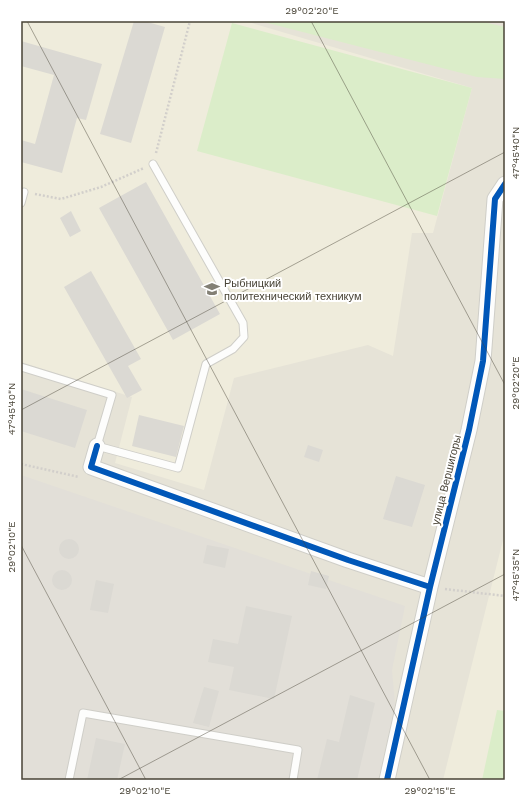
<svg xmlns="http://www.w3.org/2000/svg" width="526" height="801" viewBox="0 0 526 801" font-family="'Work Sans',sans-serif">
<rect width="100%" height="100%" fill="#f1f0ea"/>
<path fill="#e6e3d7" d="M21,21H505V780H21Z"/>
<path fill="#e2dfd8" d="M21,475L405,606L392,670L395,704L378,780H21Z"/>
<path fill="#efecdc" d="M21,21H245L472,88L433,233H412L393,356L368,345L234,378L204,490L115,463L132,397L21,362Z
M505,532V780H443Z"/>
<path fill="#dbedc9" d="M260,21H479L505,27V79L477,77Z
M232,23L472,88L437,216L197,151Z
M497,710L505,711V780H482Z"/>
<path fill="#dbd9d3" d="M134,21H144L165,27L131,143L100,134Z
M21,41L102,64L86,120L77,118L62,173L21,162V140L35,144L54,75L21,66Z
M146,182L220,314L173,340L99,208Z
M71,211L81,231L70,237L60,218Z
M91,271L141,359L128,366L142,390L127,398L64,287Z
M21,389L87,410L75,448L21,431Z
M139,415L184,426L176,457L132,446Z
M308,445L323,450L319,462L304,457Z
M396,476L425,485L412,527L383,519Z
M59 549a10 10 0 1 1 20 0a10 10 0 1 1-20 0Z
M207,545L229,549L225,568L203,563Z
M52 580a10 10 0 1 1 20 0a10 10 0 1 1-20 0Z
M311,571L329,576L326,589L308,585Z
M96,580L114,584L108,613L90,610Z
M246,606L292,616L274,699L229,690L234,667L208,662L213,639L238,644Z
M204,687L219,691L209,727L193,723Z
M350,695L375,703L357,780H317L327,739L339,742Z
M96,738L125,744L117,780H87Z"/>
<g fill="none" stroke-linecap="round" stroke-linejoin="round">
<defs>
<path id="service" d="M21,203L24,192
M21,367L112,395L97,446L178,468L206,364L233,349L244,337L243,323L153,164
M69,780L83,713L298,750L293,780"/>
<path id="minor" d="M97,446L91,467L348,560L430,587
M387,780L430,587L469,430L483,361L495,199L505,184"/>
</defs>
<use href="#service" stroke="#cfcec8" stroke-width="9"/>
<use href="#minor" stroke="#cfcec8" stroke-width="17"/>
<path stroke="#d2cfcb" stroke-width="2.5" stroke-dasharray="2 2" stroke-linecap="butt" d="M156,153L190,21
M35,194L61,199L101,187L144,168
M21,464L79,477
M445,589L505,596"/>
<use href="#service" stroke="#fdfdfc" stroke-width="7"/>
<use href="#minor" stroke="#fdfdfc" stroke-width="15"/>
<defs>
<path id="cycleway" d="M97,446L91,467L348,560L430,587
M387,780L430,587L469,430L483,361L495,199L505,184"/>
</defs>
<use href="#cycleway" stroke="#fff" stroke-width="8"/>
<use href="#cycleway" stroke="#0057b8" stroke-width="6"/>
</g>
<path fill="none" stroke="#484336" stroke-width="1" stroke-opacity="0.45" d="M27,21L430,780M311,21L505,385M21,410L505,152M21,545L146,780M118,780L505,574"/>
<defs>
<symbol id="university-bare" viewBox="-9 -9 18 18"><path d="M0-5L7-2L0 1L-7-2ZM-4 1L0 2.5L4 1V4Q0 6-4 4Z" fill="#838075" stroke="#fff" stroke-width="2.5" paint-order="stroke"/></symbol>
</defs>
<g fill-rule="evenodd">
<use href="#university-bare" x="201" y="278" width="22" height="22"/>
</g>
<g text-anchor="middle" stroke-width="4" stroke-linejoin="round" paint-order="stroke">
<g font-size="11" fill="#484336" stroke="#fff" text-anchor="start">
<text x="224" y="287">Рыбницкий<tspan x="224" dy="13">политехнический техникум</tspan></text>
</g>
<g font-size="11" fill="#484336" stroke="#fff">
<text transform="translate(446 480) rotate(-76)" y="4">улица Вершигоры</text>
</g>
</g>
<rect width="526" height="801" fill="none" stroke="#ffffff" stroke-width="44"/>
<rect x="22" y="22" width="482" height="757" fill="none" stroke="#484336" stroke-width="1.5"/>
<g font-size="10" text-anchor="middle" fill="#484336">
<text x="312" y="14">29°02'20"E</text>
<text transform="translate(515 153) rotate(-90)" y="4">47°45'40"N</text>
<text transform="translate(515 383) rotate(-90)" y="4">29°02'20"E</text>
<text transform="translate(11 409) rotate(-90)" y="4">47°45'40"N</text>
<text transform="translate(11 547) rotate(-90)" y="4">29°02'10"E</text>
<text transform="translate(515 575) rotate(-90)" y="4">47°45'35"N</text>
<text x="145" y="794">29°02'10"E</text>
<text x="430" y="794">29°02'15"E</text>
</g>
</svg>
